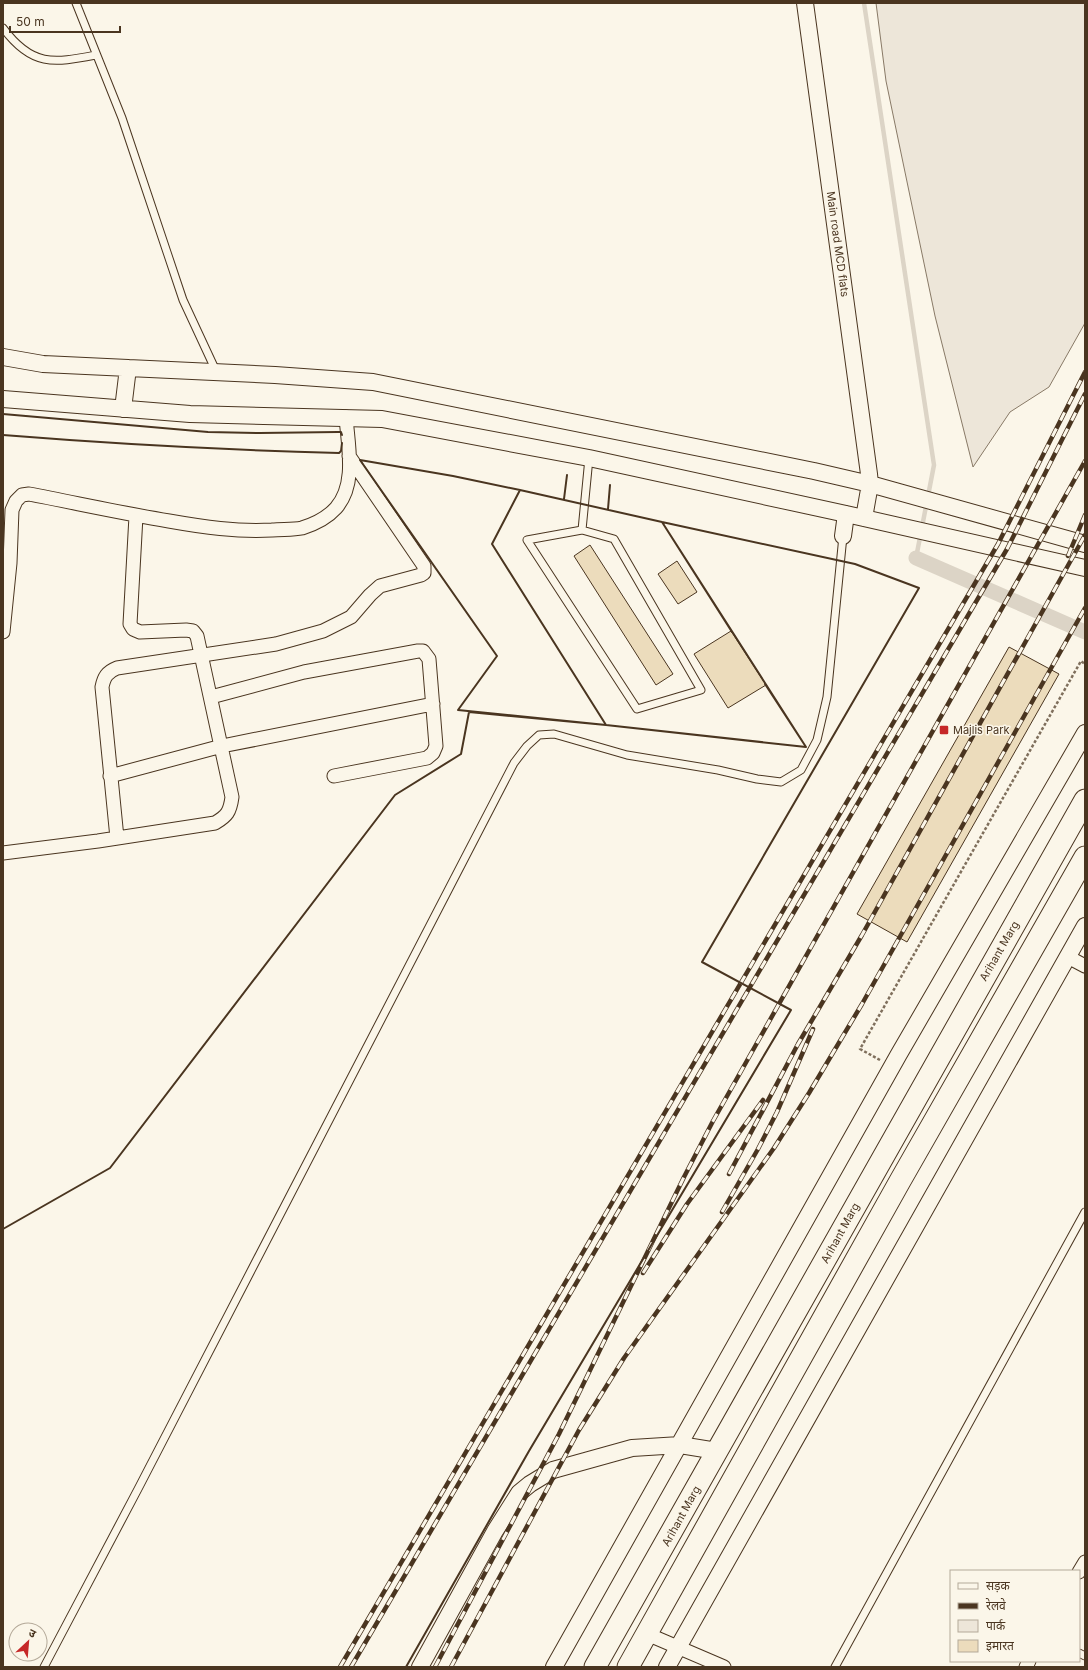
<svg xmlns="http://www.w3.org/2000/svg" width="1088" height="1670" viewBox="0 0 1088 1670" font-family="Inter,'Noto Sans Devanagari',sans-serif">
<rect width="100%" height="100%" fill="#fbf6e9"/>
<path fill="#ede6d9" stroke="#887966" d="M876,3H1085V323L1049,387L1010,412L973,467L935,316L886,81Z"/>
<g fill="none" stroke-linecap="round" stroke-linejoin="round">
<path stroke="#dcd4c6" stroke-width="4.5" d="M864,3L934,465L916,558"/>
<path stroke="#dcd4c6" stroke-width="15" d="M916,558L1085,632"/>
</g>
<path fill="#ecdcbc" stroke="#4a3520" d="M590,545L673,674L656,685L574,556Z
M677,561L697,592L678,604L658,574Z
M731,631L766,685L728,708L694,654Z
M1009,647L1059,674L907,942L857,914Z"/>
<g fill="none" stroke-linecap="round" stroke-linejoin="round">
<defs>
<path id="service" d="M76,3L122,118L183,300L216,371
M3,28C32,67 53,63 96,55
M582,530L527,540L637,709L701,690L614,539L582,530L589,458
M1079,1653L1085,1656
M44,1667L138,1489L514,763L527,746L539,735L554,734L627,755L718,770L757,779L781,782L801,770L817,740L827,697L843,536
M835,1667L1085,1212"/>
<path id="minor" d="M3,632L10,563L12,510L16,501L22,495L29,494C76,503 122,513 169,521C203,527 237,532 272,530C282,529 293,530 302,528C315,524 327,518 336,508C357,484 348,446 346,417
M211,697L304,672L418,651H423L429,659L436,746L433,753L427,758L334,776
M110,776L222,746L433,704
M117,838L102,687C104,677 107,672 117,668L276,644L323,631L351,617L370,595L380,586L421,575L424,573V566L349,456
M3,853L98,841L215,823C227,816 230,812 232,797L197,636L193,631L186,630L140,632L133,629L130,624L136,516
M1068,957L1085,966
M1079,1572L1085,1562
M647,1634L724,1667
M1026,1667L1029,1661"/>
<path id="tertiary" d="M805,3L869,474L870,484L864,518
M3,357L43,364L275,375L373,382L814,471L870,484L1085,544
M3,399L190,414L382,419L589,458L846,514L1085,568
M123,409L128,368
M843,536L846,514
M420,1667L495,1531L519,1493L530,1484L553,1470L632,1448L680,1445L717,1451
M554,1667L899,1054L1085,733
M667,1667L1085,926"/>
<path id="primary" d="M595,1667L1085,800
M628,1667L900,1181L1085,857"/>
</defs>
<use href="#service" stroke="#4a3520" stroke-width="9"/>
<use href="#minor" stroke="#4a3520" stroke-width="15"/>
<use href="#tertiary" stroke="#4a3520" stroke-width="18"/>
<use href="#primary" stroke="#4a3520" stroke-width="23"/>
<path stroke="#7f6f5c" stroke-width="2.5" stroke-dasharray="3 2" stroke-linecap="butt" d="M880,1060L860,1049L1081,661L1085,664"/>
<use href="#service" stroke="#fbf6e9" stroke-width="7"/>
<use href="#minor" stroke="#fbf6e9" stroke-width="13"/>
<use href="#tertiary" stroke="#fbf6e9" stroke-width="16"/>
<use href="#primary" stroke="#fbf6e9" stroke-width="21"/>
<defs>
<path id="rail" d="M1068,556L1085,515
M729,1174L798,1044L862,935L1085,535
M722,1212L758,1149L777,1112L813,1029
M643,1273L687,1204L763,1100
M340,1667L998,544L1085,372
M351,1667L1007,549L1085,394
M435,1667L559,1434L684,1177L713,1121L1085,461
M451,1667L579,1430L624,1358L774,1148L809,1093L862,1004L1085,608"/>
</defs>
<use href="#rail" stroke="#4a3520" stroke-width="4.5"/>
<use href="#rail" stroke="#fbf6e9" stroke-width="3" stroke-dasharray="9" stroke-linecap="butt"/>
<path stroke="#4a3520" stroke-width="2" d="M3,414L208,432L260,433L338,432H341L342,435
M3,435C115,444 227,450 339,453L341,451L342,443
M360,460L453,476L520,490L492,544L606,725L458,710L497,656Z
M520,490L662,522L806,747L606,725L492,544Z
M564,499L567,475
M608,509L610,485
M3,1229L110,1168L395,795L461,754L469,712L606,725L806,747L765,684
M406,1667L529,1451L791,1010L702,962L919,588L855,564L662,522L732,632"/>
</g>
<rect fill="#c62828" stroke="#fbf6e9" stroke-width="1.5" x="939" y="725" width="10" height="10" rx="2"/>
<g text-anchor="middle" stroke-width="3" stroke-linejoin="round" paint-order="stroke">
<g font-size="11" fill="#4a3520" stroke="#fbf6e9">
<text transform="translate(838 244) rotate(82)" y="4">Main road MCD flats</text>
<text transform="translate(999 951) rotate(-60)" y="4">Arihant Marg</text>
<text transform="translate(840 1233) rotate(-61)" y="4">Arihant Marg</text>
<text transform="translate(681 1516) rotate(-61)" y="4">Arihant Marg</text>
</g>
<g font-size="11" fill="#4a3520" stroke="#fbf6e9" text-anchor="start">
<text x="953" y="734">Majlis Park</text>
</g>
</g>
<rect width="1088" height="1670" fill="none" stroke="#4a3520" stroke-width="8"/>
<rect x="950" y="1570" width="130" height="92" fill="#fbf6e9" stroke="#b4a999"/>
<rect x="958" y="1583" width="20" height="6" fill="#fbf6e9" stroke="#b4a999"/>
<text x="986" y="1590" font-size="12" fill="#4a3520">सड़क</text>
<rect x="958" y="1603" width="20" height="6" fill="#4a3520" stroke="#b4a999"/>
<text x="986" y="1610" font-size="12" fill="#4a3520">रेलवे</text>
<rect x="958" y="1620" width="20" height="12" fill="#ede6d9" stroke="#b4a999"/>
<text x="986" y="1630" font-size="12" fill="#4a3520">पार्क</text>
<rect x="958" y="1640" width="20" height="12" fill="#ecdcbc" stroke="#b4a999"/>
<text x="986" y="1650" font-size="12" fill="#4a3520">इमारत</text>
<g transform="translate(28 1642) rotate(26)"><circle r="19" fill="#fbf6e9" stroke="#b4a999"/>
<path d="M0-3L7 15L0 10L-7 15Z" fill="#c62828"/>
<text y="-6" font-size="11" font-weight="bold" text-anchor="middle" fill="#4a3520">उ</text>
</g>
<path d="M10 26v6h110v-6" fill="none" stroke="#4a3520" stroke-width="2"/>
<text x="16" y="26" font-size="12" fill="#4a3520" stroke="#fbf6e9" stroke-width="3" paint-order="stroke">50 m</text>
</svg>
